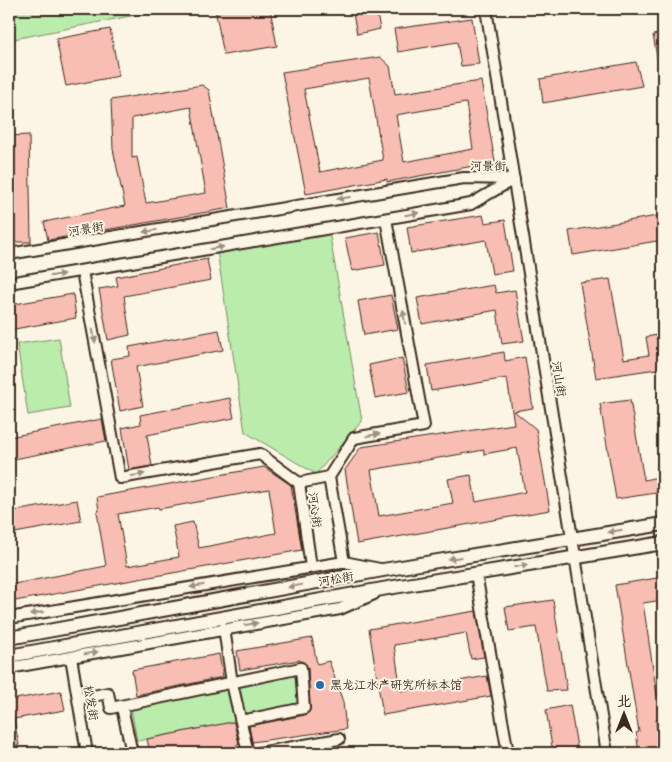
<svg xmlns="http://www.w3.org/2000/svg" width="672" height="762" viewBox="0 0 672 762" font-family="Delius,'LXGW WenKai TC',sans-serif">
<rect width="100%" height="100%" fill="#fcf5e5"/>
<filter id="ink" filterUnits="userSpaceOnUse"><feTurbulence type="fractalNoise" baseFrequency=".02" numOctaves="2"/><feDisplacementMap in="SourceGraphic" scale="10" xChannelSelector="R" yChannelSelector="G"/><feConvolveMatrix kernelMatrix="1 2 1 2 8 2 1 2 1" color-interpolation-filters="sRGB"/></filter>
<g filter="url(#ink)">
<path fill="#baecac" stroke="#7a8b65" d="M9,9H166L9,40Z
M329,231L362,421L316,474L245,432L217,251Z
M59,338L70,408L28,415L17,344Z
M301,668L304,708L137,741L130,703Z"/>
<path fill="#f9beb3" stroke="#3b2a1e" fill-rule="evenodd" d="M215,9H270L277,46L224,55Z
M352,9H376L380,29L357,34Z
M472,18L479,64L461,66L457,42L398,52L394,29Z
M110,29L119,76L66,86L56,39Z
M663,33V68H659L653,35Z
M380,57L390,66L395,94L481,81L495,162L387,182V179L306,194L282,72ZM369,78L383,160L320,172L304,89ZM466,103L473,149L404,162L396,115Z
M636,62L642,86L543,103L540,79Z
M202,85L209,90L230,208L48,240L44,222L125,206L113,149L111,100ZM191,107L206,193L146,203L137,157L132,158V118Z
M29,135L31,242H9V136Z
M483,215L485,223L505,220L513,271L492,274L486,240L411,253L407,227Z
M663,215V240L573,255L569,231Z
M379,232L385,265L352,271L345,238Z
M207,259L211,280L124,296L130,335L108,340L99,289L118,286L116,277Z
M610,279L624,359L649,355L646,337L663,334V368L596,378L580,283Z
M494,285L496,293L515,290L524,341L502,344L497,310L422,324L417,298Z
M73,294L76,318L9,330V305Z
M391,295L398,329L364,335L358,301Z
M219,330L223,350L136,367L143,406L120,411L111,359L130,356L129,347Z
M504,352L505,361L525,357L533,408L514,411L536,429L550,510L357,544L345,470L361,447L514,424L507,378L431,391L427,365ZM517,448L525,492L476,502L471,475L448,479L453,503L379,516L371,470L484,450V454Z
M402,358L409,392L375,398L369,365Z
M230,398L234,418L147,435L152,466L129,470L122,428L141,424L140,415Z
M630,400L644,480L663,476V492L616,499L600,404Z
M102,419L106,441L9,460V437Z
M264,467L291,485L302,550L9,602V585L106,566L97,512L99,511L97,497ZM269,489L276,533L199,548L193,522L173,526L179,557L127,566L118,514L158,507L159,509Z
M77,500L81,521L9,534V512Z
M663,577V600L643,603L657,695L663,694V719L656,720L661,753H639L636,733L639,732L615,585Z
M553,600L567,690L547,691L536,627L509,631L505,607Z
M476,611L484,657L471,659L466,633L394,645L401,691L487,676L491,696L383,715L369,629Z
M312,638L317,664L329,661L343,702L346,729L252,742L249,726L305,715L310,711L308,667L300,660L240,670L237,651Z
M219,654L223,677L136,695L132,670Z
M61,691L65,710L14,719L19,745L9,747V700Z
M570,705L578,753H553L546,710Z
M232,722L234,723L239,743L237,744V747L206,753H150L147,739Z"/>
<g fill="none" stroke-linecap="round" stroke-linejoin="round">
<defs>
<path id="minor" d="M486,9L607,753
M9,254L464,178L513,179
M82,271L120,478L260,454L299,483
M9,283L471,204L514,179
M329,477L354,438L424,426L386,219
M311,567L299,483L329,477L344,562
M476,574L508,753
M9,618L344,562L380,569
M224,628L232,683L248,753
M71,657L87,753
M9,668L340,609L374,594
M78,699L108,693L111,708L301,668L304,708L241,721
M123,712L132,753
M259,753L339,739"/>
<path id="major" d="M9,638L383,570L663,524
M9,656L388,588L663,543"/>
</defs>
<use href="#minor" stroke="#3b2a1e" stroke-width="14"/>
<use href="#major" stroke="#3b2a1e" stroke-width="16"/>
<use href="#minor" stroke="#fcf5e5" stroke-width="10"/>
<use href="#major" stroke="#fcf5e5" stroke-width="12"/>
</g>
<defs><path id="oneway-solid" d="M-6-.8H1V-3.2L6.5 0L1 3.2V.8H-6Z" transform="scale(1.25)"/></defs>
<g fill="#9c9082">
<use href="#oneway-solid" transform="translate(344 198) rotate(171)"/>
<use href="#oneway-solid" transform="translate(412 214) rotate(-10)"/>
<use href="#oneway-solid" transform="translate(150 231) rotate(171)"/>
<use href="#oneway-solid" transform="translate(217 248) rotate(-10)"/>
<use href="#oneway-solid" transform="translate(57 275) rotate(-9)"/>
<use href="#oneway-solid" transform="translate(404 317) rotate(-100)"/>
<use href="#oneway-solid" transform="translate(94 336) rotate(80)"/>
<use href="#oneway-solid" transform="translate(373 435) rotate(-10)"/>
<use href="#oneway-solid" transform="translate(138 475) rotate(-10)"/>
<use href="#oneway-solid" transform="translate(615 531) rotate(171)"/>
<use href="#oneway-solid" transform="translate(455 558) rotate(170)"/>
<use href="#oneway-solid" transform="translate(521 566) rotate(-10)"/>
<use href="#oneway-solid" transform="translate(197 586) rotate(170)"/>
<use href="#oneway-solid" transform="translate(295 586) rotate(170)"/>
<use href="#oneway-solid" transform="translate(37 613) rotate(170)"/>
<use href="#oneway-solid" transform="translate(251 624) rotate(-9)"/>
<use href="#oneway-solid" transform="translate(91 653) rotate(-11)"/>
</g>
</g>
<circle fill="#1f6fb2" stroke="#fcf5e5" stroke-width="2" cx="320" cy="685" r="5"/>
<g text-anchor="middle" stroke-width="4" stroke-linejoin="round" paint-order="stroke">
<g font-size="12" fill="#3b2a1e" stroke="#fcf5e5">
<text transform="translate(488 166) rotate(1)" y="4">河景街</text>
<text transform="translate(86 229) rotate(-9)" y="4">河景街</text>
<text transform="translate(559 379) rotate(81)" y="4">河山街</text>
<text transform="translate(315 510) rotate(82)" y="4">河心街</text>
<text transform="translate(336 579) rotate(-10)" y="4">河松街</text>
<text transform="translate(91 703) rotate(80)" y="4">松发街</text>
</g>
<g font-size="12" fill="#3b2a1e" stroke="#fcf5e5" text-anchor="start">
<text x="330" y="689">黑龙江水产研究所标本馆</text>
</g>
</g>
<rect width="672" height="762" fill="none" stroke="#fcf5e5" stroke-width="30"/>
<rect x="15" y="15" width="642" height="732" fill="none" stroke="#3b2a1e" stroke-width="2" filter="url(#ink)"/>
<g transform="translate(624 714)" stroke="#fcf5e5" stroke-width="4" paint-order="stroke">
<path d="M0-4L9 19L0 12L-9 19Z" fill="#3b2a1e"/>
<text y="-8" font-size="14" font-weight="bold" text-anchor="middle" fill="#3b2a1e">北</text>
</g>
</svg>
